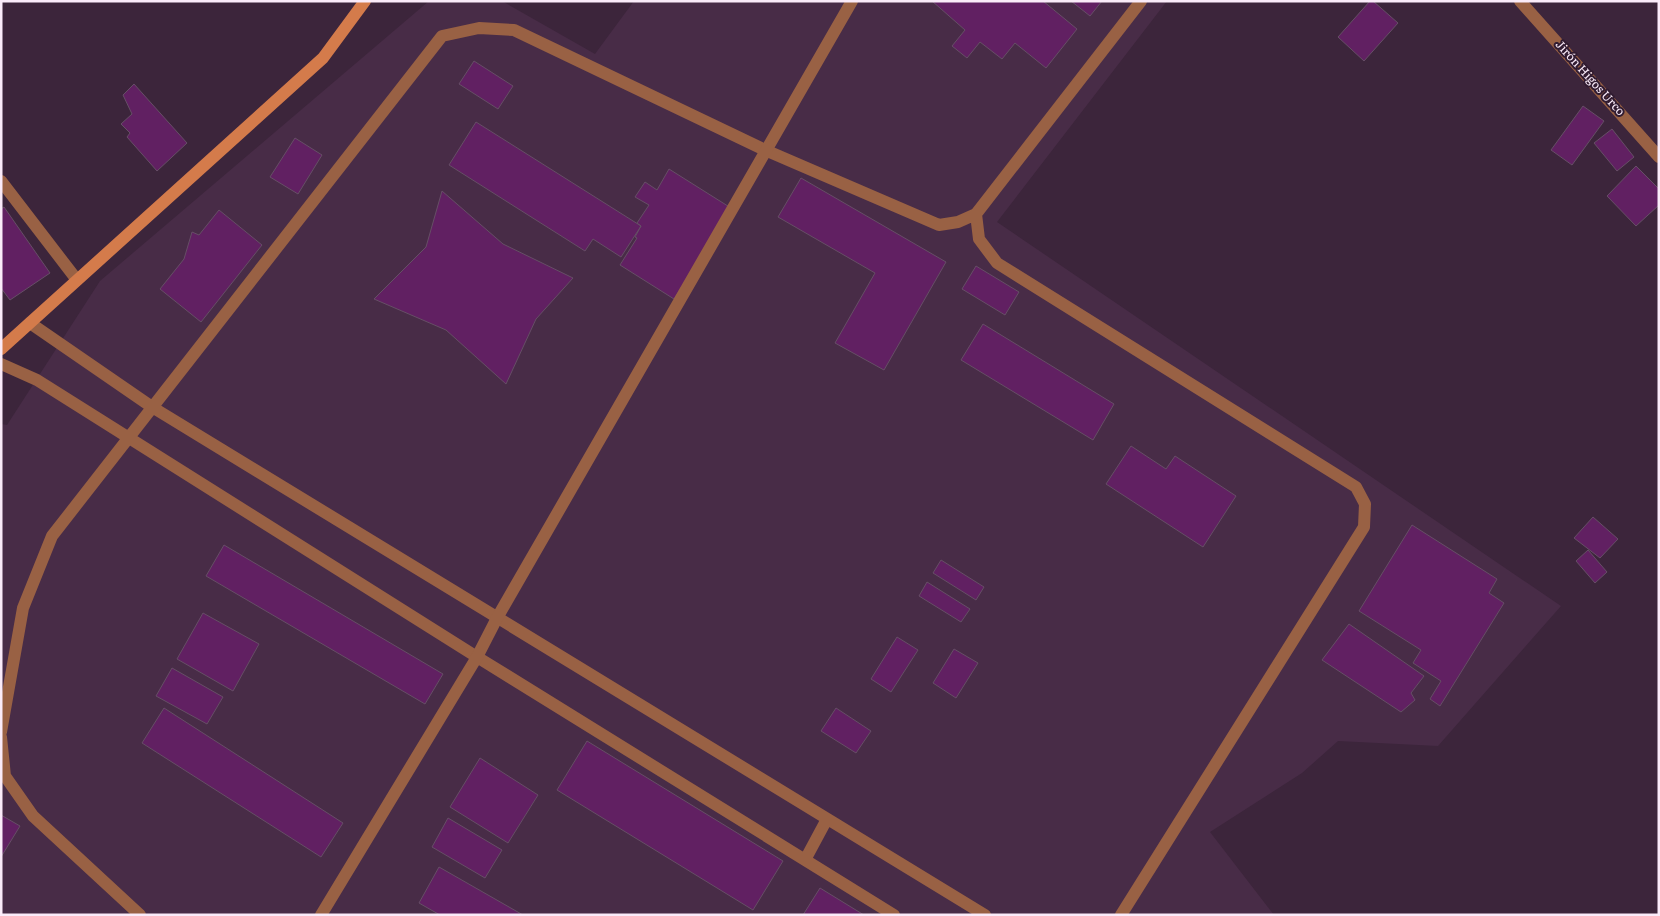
<svg xmlns="http://www.w3.org/2000/svg" width="1660" height="916" viewBox="0 0 1660 916" font-family="Literata,serif">
<rect width="100%" height="100%" fill="#3c253b"/>
<path fill="#482c47" d="M429,1H502L595,54L634,1H1167L997,222L1561,606L1438,746L1338,741L1302,773L1210,832L1274,915H1V424L7,425L100,281Z"/>
<path fill="#612062" stroke="#664e66" d="M932,1H1043L1077,29L1046,68L1015,43L1002,59L980,42L967,58L952,46L965,30Z
M1071,1H1102L1090,16Z
M1370,1H1373L1398,23L1364,61L1338,37Z
M474,61L513,86L498,109L459,84Z
M134,84L187,143L157,171L127,137L130,133L121,124L132,114L123,95Z
M1583,106L1604,121L1572,165L1551,150Z
M476,122L641,226L621,257L593,239L585,251L449,165Z
M1612,129L1634,157L1617,171L1594,143Z
M295,138L322,155L298,194L270,177Z
M1636,166L1659,189V205L1636,226L1607,196Z
M669,169L731,208L674,299L620,265L637,238L635,237L641,226L637,223L649,205L635,197L645,182L657,190Z
M801,178L946,262L884,370L835,343L875,273L778,217Z
M442,191L503,244L573,278L536,319L506,384L446,330L374,299L426,247Z
M4,207L50,273L10,300L1,288V209Z
M219,210L262,245L201,322L160,289L184,259L192,232L199,235Z
M976,266L1019,292L1005,315L962,289Z
M983,324L1114,404L1093,440L961,360Z
M1131,446L1166,469L1175,456L1236,496L1203,547L1106,484Z
M1593,517L1618,539L1600,558L1574,538Z
M1412,525L1497,579L1489,593L1504,603L1440,706L1430,699L1441,681L1413,663L1421,650L1359,611Z
M224,545L443,674L425,704L206,576Z
M1588,550L1607,572L1595,583L1576,561Z
M941,560L984,587L976,600L933,573Z
M927,582L970,609L961,622L919,596Z
M203,613L259,644L233,691L177,659Z
M1349,624L1424,676L1411,693L1415,700L1401,712L1322,660Z
M897,637L918,650L891,692L871,679Z
M954,649L978,663L956,698L933,683Z
M172,668L223,697L207,724L156,696Z
M164,708L343,823L321,857L142,743Z
M836,708L871,731L856,753L821,731Z
M587,741L783,861L753,910L557,790Z
M480,758L538,795L508,843L450,807Z
M1,815L20,826L1,857Z
M448,818L502,850L485,878L432,847Z
M439,867L523,915H440L419,903Z
M820,888L864,915H803Z"/>
<g fill="none" stroke-linecap="round" stroke-linejoin="round">
<path stroke="#996144" stroke-width="12" d="M976,214L979,239L997,263L1356,487L1365,504L1364,527L1121,915
M30,323L152,407L985,915
M1,364L37,380L477,657L894,915
M1,732L23,608L52,536L442,36L479,28L514,30L765,150L939,225L958,222L976,214L1141,1
M1,737L5,776L33,816L140,915
M805,860L827,819"/>
<path stroke="#996144" stroke-width="12" d="M321,915L477,657L497,618L852,1"/>
<path stroke="#996144" stroke-width="12" d="M1,181L77,280"/>
<path stroke="#996144" stroke-width="12" d="M1520,1L1659,157"/>
<path stroke="#d47b4b" stroke-width="12" d="M1,349L323,58L365,1"/>
</g>
<g text-anchor="middle" stroke-width="4" stroke-linejoin="round" paint-order="stroke">
<g font-size="12" fill="#faebf9" stroke="#311c31">
<text transform="translate(1590 78) rotate(48)" y="4">Jirón Higos Urco</text>
</g>
</g>
<rect width="1660" height="916" fill="none" stroke="#faebf9" stroke-width="5"/>
</svg>
